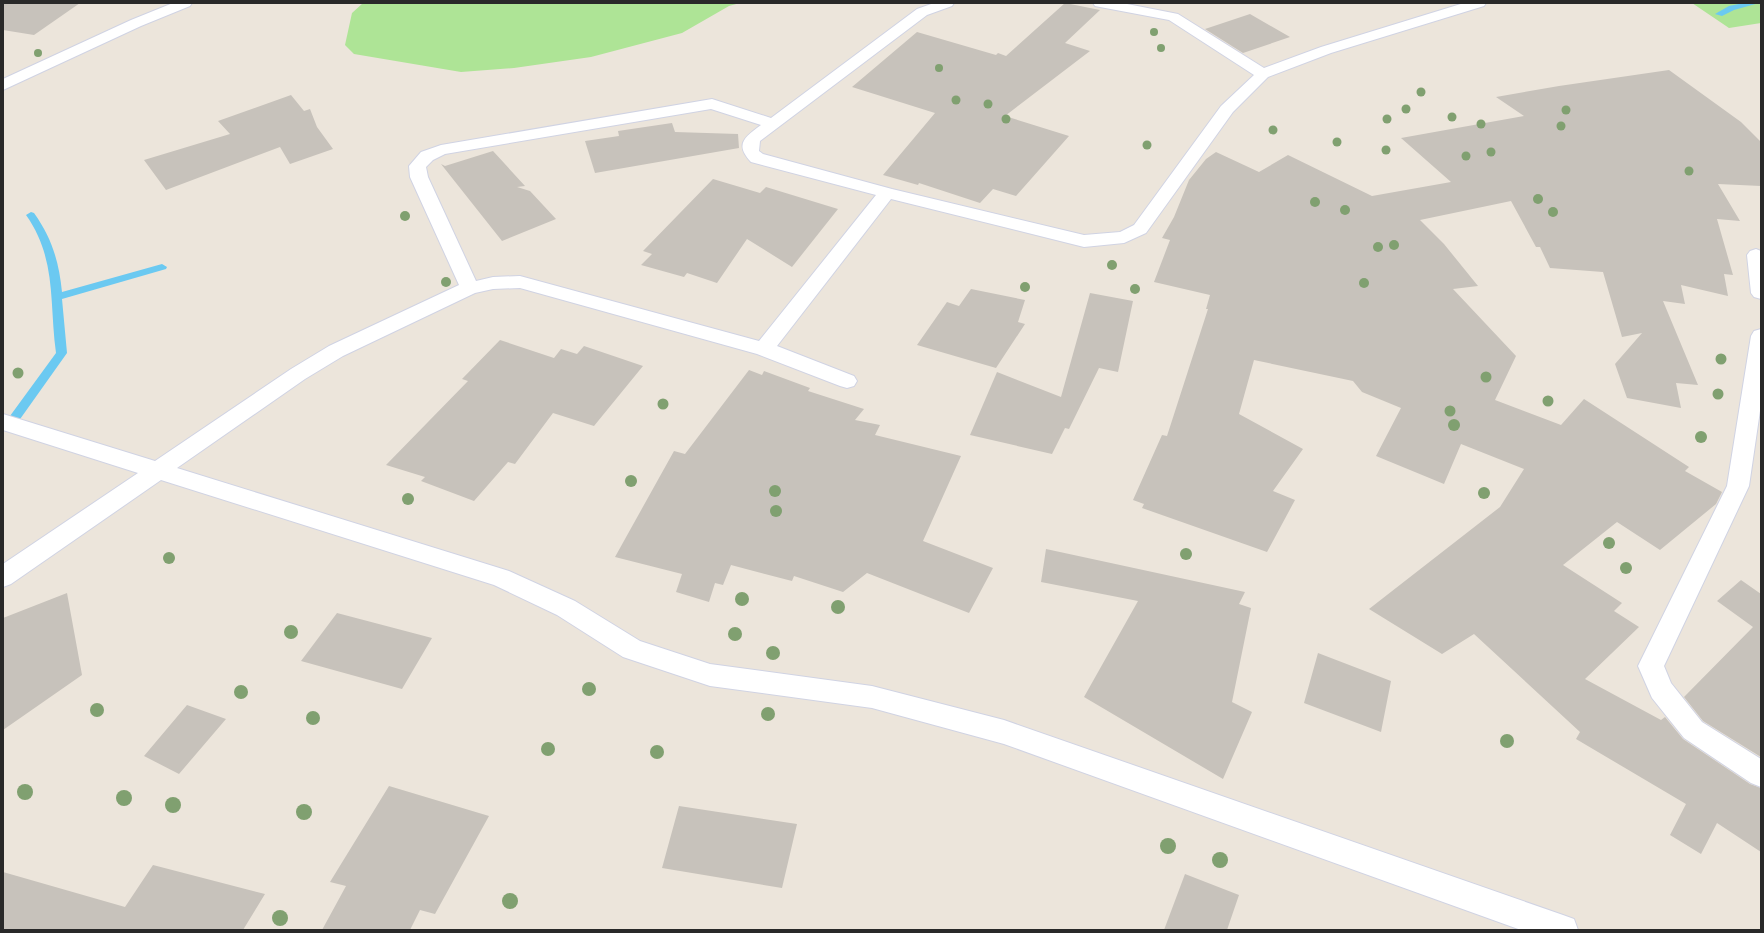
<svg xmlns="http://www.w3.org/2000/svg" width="1764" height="933" viewBox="0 0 1764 933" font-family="Cabin,sans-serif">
<rect width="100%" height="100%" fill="#ece5db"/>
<path fill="#aee496" d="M363,3H740L729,6L682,33L591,57L514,68L461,72L354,54L345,45L352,13Z
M1692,3H1761V23L1729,28Z"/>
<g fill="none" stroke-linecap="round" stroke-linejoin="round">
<path fill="#6bc9f1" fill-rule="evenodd" d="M1744,3H1759L1734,10L1722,16L1715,14L1729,6Z
M31,212L34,213C52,238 59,262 62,292L162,264L167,267L166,269L62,299L67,353L18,422H10L8,419L10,416L56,353C49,302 57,259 26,215Z"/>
</g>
<path fill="#c7c2bb" d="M3,3H80L34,35L3,30Z
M1065,3L1100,10L1065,43L1090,51L1005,116L1069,136L1016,196L993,189L980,203L919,183L918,185L883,175L935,113L852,87L917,32L996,55L998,53L1006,56Z
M1250,14L1290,37L1243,53L1205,29Z
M1669,70L1741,122L1761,142V186L1718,184L1740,221L1717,219L1733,275L1724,274L1728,296L1681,285L1685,304L1663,301L1698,385L1676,383L1681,408L1627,398L1615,364L1642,333L1622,337L1603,272L1550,268L1540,247H1536L1511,201L1420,220L1444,244L1478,286L1453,289L1516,356L1495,400L1561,425L1584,399L1689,467L1685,471L1722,492L1716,504L1660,550L1617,522L1563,565L1622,603L1614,611L1639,627L1585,679L1661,720L1665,717L1683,739L1750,784L1761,788V852L1717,823L1701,854L1670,835L1686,804L1576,739L1580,732L1474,634L1442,654L1369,609L1500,507L1524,469L1461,444L1444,484L1376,456L1401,408L1362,392L1353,381L1254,360L1239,414L1303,449L1273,491L1295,500L1267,552L1142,508L1144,504L1133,500L1162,435L1167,436L1208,309H1206L1210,295L1154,282L1170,240L1162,238L1174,217L1189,180L1206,159L1216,152L1259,172L1288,155L1372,196L1451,182L1401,138L1524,116L1496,97L1559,86Z
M291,95L304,111L310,109L317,127L333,149L290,164L280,147L166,190L144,160L230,134L218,121Z
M672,123L675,132L738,134L739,148L595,173L585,141L619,136L618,131Z
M493,151L525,186L517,187L530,191L556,219L502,241L441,164L445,166Z
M713,179L760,193L766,187L838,209L792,267L747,239L717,283L687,273L684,277L641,265L652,254L643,251Z
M971,289L1025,300L1018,322L1025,324L996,368L917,345L947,302L959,306Z
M1090,293L1133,301L1118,372L1099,368L1069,429L1065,428L1052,454L970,435L997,372L1061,397Z
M500,340L554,358L561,349L577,354L584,346L643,366L594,426L553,413L515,464L508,462L474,501L421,481L425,477L386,465L468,381L462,379Z
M749,370L762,375L764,371L810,388L808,391L864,409L855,420L880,425L875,435L961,456L923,541L993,568L969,613L867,573L843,592L794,576L792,581L731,565L723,585L715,583L709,602L676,592L682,574L615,557L674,451L685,454Z
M1046,549L1245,592L1239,604L1251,608L1232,702L1252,712L1223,779L1084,697L1138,601L1041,582Z
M1741,580L1761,594V757L1703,721L1684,697L1753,627L1717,601Z
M67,593L82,675L3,730V618Z
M337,613L432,638L402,689L301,661Z
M1318,653L1391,681L1381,732L1304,703Z
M187,705L226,719L179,774L144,756Z
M389,786L489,816L435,914L420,910L410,930H322L346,886L330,882Z
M679,806L797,824L782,888L662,868Z
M153,865L265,894L243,930H3V872L125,907Z
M1185,874L1239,895L1227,930H1164Z"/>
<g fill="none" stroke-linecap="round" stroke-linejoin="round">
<defs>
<path id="minor" d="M173,3H192L190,6L141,26L3,90V79L131,20Z
M934,3H954L952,6L927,15L760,141L759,151L763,154L892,189L1084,235L1120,232L1134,225L1221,106L1254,75L1169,20L1100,7L1095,6L1093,3H1122L1178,14L1264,68L1321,47L1464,3H1486L1484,6L1331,53L1268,77L1233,112L1146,233L1124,243L1084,247L891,199L777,346L854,376L857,381L854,386L847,388L840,386L757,354L520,288L493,289L475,293L343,356L305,379L177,468L509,571L575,601L640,641L710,664L872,686L1004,720L1563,915L1574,919L1578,930H1521L1004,744L872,708L710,686L623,657L557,615L494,585L161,480L11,584L3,587V564L138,473L3,430V414L155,461L291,369L329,346L459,285L410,177L409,166L421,152L441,145L712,99L771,118L917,9ZM711,109L761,125C745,137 734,144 751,162L876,195L759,341L520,276L493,277L476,281L428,177L426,167L433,160L445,154Z
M1756,249L1761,251V299L1754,297L1751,293L1747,255L1750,251Z
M1761,329V404L1749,486L1664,666L1671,683L1702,722L1761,759V787L1751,783L1684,738L1652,698L1638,666L1727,486L1751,336L1754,331Z"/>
</defs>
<use href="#minor" stroke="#d0d3e3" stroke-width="2"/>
<use href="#minor" fill="#fff" fill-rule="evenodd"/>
</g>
<g fill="#80a070">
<circle cx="1154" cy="32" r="4"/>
<circle cx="1161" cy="48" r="4"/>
<circle cx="38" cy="53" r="4"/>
<circle cx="939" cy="68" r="4"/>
<circle cx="1421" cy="92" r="4.5"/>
<circle cx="956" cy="100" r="4.5"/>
<circle cx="988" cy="104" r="4.5"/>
<circle cx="1406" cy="109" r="4.5"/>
<circle cx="1566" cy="110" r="4.5"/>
<circle cx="1452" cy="117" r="4.5"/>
<circle cx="1006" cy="119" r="4.5"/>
<circle cx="1387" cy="119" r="4.5"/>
<circle cx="1481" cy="124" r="4.5"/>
<circle cx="1561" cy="126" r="4.5"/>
<circle cx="1273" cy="130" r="4.5"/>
<circle cx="1337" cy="142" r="4.5"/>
<circle cx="1147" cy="145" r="4.5"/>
<circle cx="1386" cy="150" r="4.5"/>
<circle cx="1491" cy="152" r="4.5"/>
<circle cx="1466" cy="156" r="4.5"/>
<circle cx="1689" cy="171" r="4.5"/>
<circle cx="1538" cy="199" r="5"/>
<circle cx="1315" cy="202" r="5"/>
<circle cx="1345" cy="210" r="5"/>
<circle cx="1553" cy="212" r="5"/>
<circle cx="405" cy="216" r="5"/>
<circle cx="1394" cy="245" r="5"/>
<circle cx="1378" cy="247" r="5"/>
<circle cx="1112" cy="265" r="5"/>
<circle cx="446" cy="282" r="5"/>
<circle cx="1364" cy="283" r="5"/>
<circle cx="1025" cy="287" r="5"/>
<circle cx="1135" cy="289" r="5"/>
<circle cx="1721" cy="359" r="5.5"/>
<circle cx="18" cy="373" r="5.5"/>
<circle cx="1486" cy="377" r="5.5"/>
<circle cx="1718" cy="394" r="5.5"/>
<circle cx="1548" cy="401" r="5.5"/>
<circle cx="663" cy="404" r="5.5"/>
<circle cx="1450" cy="411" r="5.5"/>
<circle cx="1454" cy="425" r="6"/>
<circle cx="1701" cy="437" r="6"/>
<circle cx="631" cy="481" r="6"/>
<circle cx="775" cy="491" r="6"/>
<circle cx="1484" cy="493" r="6"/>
<circle cx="408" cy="499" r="6"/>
<circle cx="776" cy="511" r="6"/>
<circle cx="1609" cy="543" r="6"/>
<circle cx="1186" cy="554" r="6"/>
<circle cx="169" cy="558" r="6"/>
<circle cx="1626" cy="568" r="6"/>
<circle cx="742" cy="599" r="7"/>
<circle cx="838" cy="607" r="7"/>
<circle cx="291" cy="632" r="7"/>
<circle cx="735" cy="634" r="7"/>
<circle cx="773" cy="653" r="7"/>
<circle cx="589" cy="689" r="7"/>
<circle cx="241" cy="692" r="7"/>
<circle cx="97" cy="710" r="7"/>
<circle cx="768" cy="714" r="7"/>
<circle cx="313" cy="718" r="7"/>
<circle cx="1507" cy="741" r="7"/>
<circle cx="548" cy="749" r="7"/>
<circle cx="657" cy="752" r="7"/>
<circle cx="25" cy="792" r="8"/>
<circle cx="124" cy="798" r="8"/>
<circle cx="173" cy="805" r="8"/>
<circle cx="304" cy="812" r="8"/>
<circle cx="1168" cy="846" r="8"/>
<circle cx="1220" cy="860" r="8"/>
<circle cx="510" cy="901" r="8"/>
<circle cx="280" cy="918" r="8"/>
</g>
<rect width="1764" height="933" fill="none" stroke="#292929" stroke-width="8"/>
</svg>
